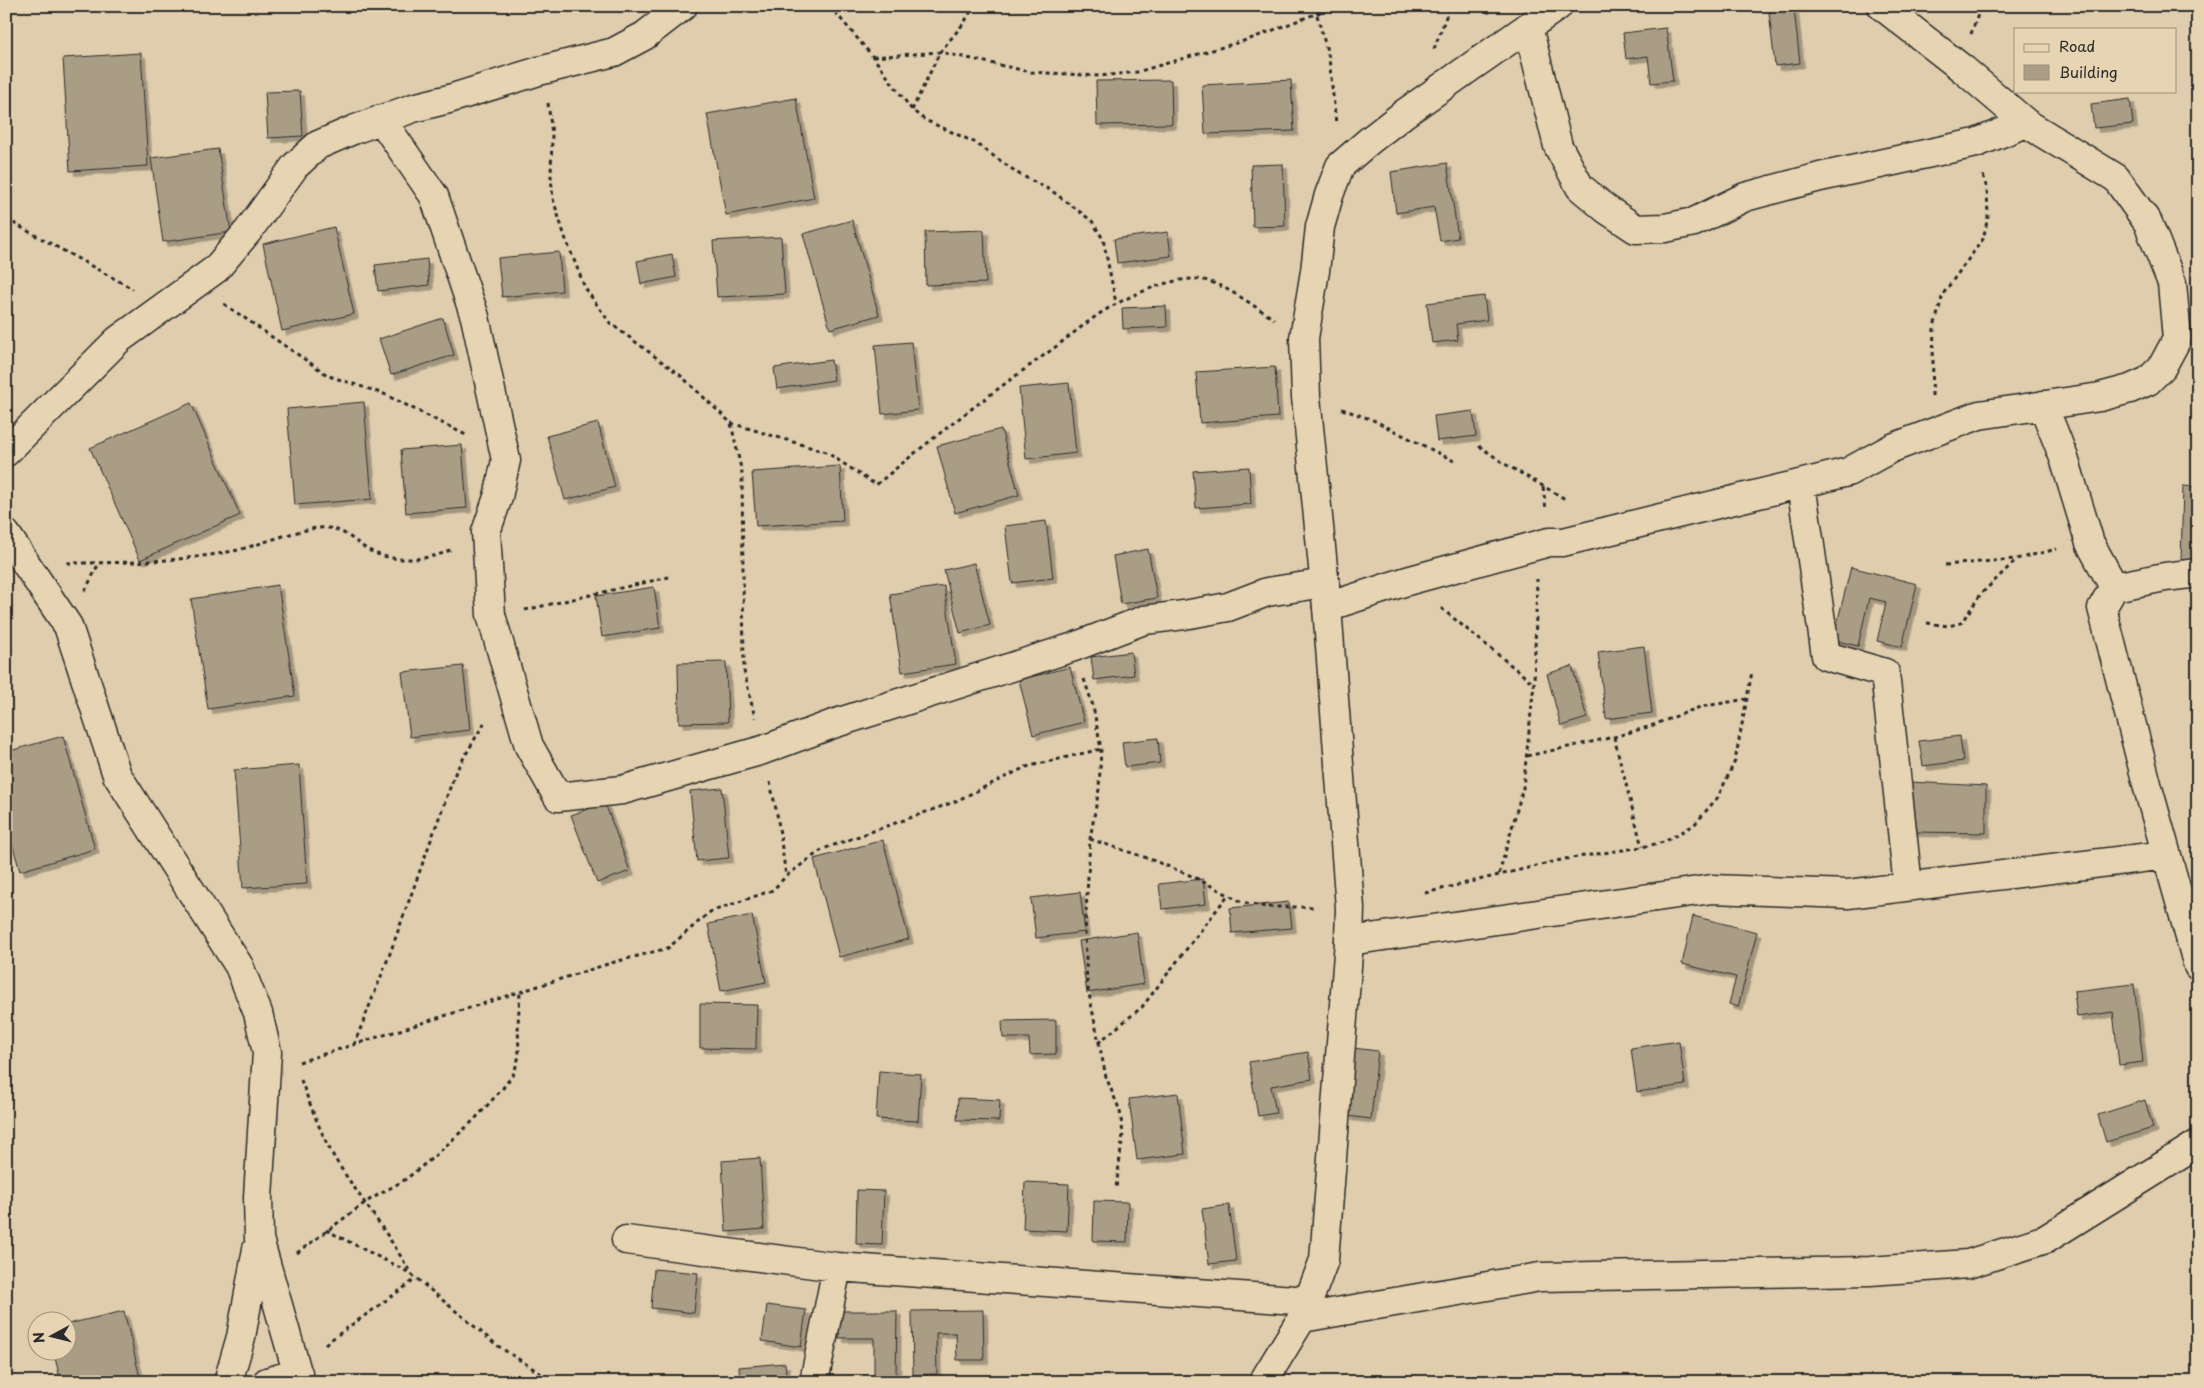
<svg xmlns="http://www.w3.org/2000/svg" width="2204" height="1388" viewBox="0 0 2204 1388" font-family="'Playpen Sans',sans-serif">
<defs>
<filter id="shadow"><feDropShadow dx="4.5" dy="4.5" stdDeviation="0" flood-color="#0004"/></filter>
</defs>
<rect width="100%" height="100%" fill="#dfcdad"/>
<filter id="ink" filterUnits="userSpaceOnUse"><feTurbulence type="fractalNoise" baseFrequency=".02" numOctaves="2"/><feDisplacementMap in="SourceGraphic" scale="10" xChannelSelector="R" yChannelSelector="G"/><feConvolveMatrix kernelMatrix="1 2 1 2 8 2 1 2 1" color-interpolation-filters="sRGB"/></filter>
<g filter="url(#ink)">
<path fill="#aa9d86" stroke="#2b2b2b" filter="url(#shadow)" d="M1794,9L1800,63L1775,66L1769,12Z
M1666,28L1673,81L1651,83L1648,56L1626,59L1623,33Z
M141,53L148,166L70,171L63,58Z
M1171,80L1172,124L1097,125L1096,81Z
M1291,80L1294,131L1205,134L1202,85Z
M300,91L303,136L268,138L265,92Z
M796,98L814,198L726,215L707,114Z
M2130,99L2133,124L2094,128L2091,104Z
M218,149L231,232L163,242L151,158Z
M1447,163L1458,238L1440,241L1434,207L1396,213L1391,172Z
M1283,164L1285,226L1253,227L1251,165Z
M852,220L879,315L830,329L803,234Z
M334,227L354,314L282,331L263,244Z
M984,230L986,283L926,285L925,232Z
M1168,232L1171,256L1117,263L1114,239Z
M781,237L785,294L717,297L713,241Z
M559,252L562,291L502,297L498,258Z
M672,254L676,277L641,284L637,261Z
M427,259L429,285L378,291L375,265Z
M1484,296L1487,320L1456,324L1458,340L1432,343L1427,303Z
M1166,306L1167,327L1123,329L1122,308Z
M443,318L454,355L391,375L379,339Z
M911,342L918,410L882,414L875,345Z
M831,360L834,380L777,389L774,368Z
M1275,367L1278,417L1200,423L1196,372Z
M1069,383L1076,453L1026,459L1019,388Z
M364,402L372,499L295,505L287,409Z
M191,403L240,515L140,560L90,448Z
M1473,411L1476,436L1437,441L1434,416Z
M598,423L615,487L565,500L547,436Z
M1001,429L1019,495L955,513L937,446Z
M462,445L467,508L406,513L401,450Z
M840,466L843,521L756,526L752,472Z
M1249,467L1251,504L1196,508L1193,471Z
M2183,486L2198,487V563H2181Z
M1046,521L1053,578L1012,583L1005,526Z
M1148,549L1157,598L1121,604L1113,556Z
M974,563L990,625L960,633L944,570Z
M1851,567L1917,584L1902,647L1877,641L1886,602L1869,598L1858,646L1833,640Z
M278,585L295,696L208,709L191,599Z
M944,586L956,664L902,672L890,594Z
M654,587L660,628L602,637L596,596Z
M1644,646L1652,713L1606,719L1598,652Z
M1131,652L1134,675L1094,680L1091,657Z
M726,662L728,722L679,723L678,663Z
M463,666L470,730L410,737L402,672Z
M1572,666L1587,718L1561,726L1547,674Z
M1070,667L1084,722L1033,735L1019,680Z
M63,736L95,849L20,871L6,823V752Z
M1960,736L1963,761L1923,766L1919,741Z
M1158,738L1160,763L1125,767L1122,742Z
M299,765L307,884L243,888L234,770Z
M1910,782L1986,786V833L1911,832Z
M722,788L729,858L697,861L690,791Z
M605,803L630,871L597,883L571,815Z
M883,840L909,939L839,957L814,859Z
M1203,879L1206,904L1162,909L1159,884Z
M1080,892L1085,932L1036,938L1031,898Z
M1289,902L1292,928L1232,933L1230,908Z
M752,915L766,982L721,991L708,924Z
M1693,916L1757,932L1738,1007L1729,1004L1736,977L1682,964Z
M1137,932L1144,984L1087,993L1079,941Z
M2134,984L2143,1062L2119,1065L2113,1012L2077,1017L2074,991Z
M700,1004L757,1005L756,1049L700,1048Z
M1056,1020V1054L1030,1055L1029,1038H1003L1002,1021Z
M1679,1041L1685,1085L1637,1092L1631,1048Z
M1353,1048L1378,1051L1371,1119L1347,1116Z
M1308,1052L1312,1079L1271,1086L1276,1113L1258,1116L1249,1062Z
M879,1071L921,1074L918,1121L876,1119Z
M1178,1093L1185,1154L1137,1160L1129,1099Z
M958,1098L1000,1100L999,1121L957,1120Z
M2145,1100L2153,1128L2106,1142L2098,1115Z
M760,1158L764,1229L726,1232L722,1161Z
M1025,1182L1069,1184L1067,1231L1023,1229Z
M857,1190L884,1191L882,1245L856,1244Z
M1094,1201L1128,1202L1127,1242L1093,1241Z
M1229,1205L1236,1261L1209,1264L1202,1209Z
M654,1269L698,1273L694,1313L651,1308Z
M767,1305L806,1310L801,1347L762,1341Z
M983,1310L984,1360H957L956,1333H936L937,1374L913,1375L912,1311Z
M124,1311L141,1382H61L53,1350H68V1324Z
M840,1311H897L896,1375H874V1338H839Z
M785,1363L787,1382H740L739,1367Z"/>
<g fill="none" stroke-linecap="round" stroke-linejoin="round">
<defs>
<path id="minor" d="M1528,27L1558,146L1580,187L1606,209L1636,229L1665,228L1694,222L1745,197L1820,177L1976,143L2026,123
M381,119L434,196L475,317L506,460L498,497L486,532L491,615L529,746L558,797L622,790L763,750L833,724L1074,647L1144,620L1184,615L1228,607L1267,592L1325,583
M2043,405L2064,458L2090,543L2114,587
M6,452L118,340L216,269L248,231L295,166L318,145L353,130L413,108L449,99L539,71L614,52L644,36L683,6
M1801,484L1826,656L1885,673L1908,886
M6,534L68,626L117,775L239,966L258,1013L267,1052L258,1197L259,1239L300,1382
M2198,573L2165,577L2114,587L2102,608L2148,788L2198,966
M1327,607L1407,581L1549,542H1563L1848,472L1892,448L1979,415L2100,397L2130,389L2148,381L2162,367L2177,339L2172,283L2148,223L2116,178L2026,123L1964,70L1882,6
M1349,941L1712,889L1848,894L2166,855
M626,1240L837,1267
M1302,1318L1540,1277L1870,1271L1968,1264L2046,1239L2198,1144
M228,1382L241,1337L257,1249
M267,1382L298,1373
M814,1382L837,1267L1309,1301"/>
<path id="tertiary" d="M1263,1382L1302,1318L1324,1260L1349,941L1350,908L1327,607L1306,397L1304,338L1315,271L1320,227L1329,195L1340,166L1369,141L1405,113L1558,6"/>
</defs>
<use href="#minor" stroke="#2b2b2b" stroke-width="31"/>
<use href="#tertiary" stroke="#2b2b2b" stroke-width="31"/>
<path stroke="#2b2b2b" stroke-width="3" stroke-dasharray="4 4" stroke-linecap="butt" d="M830,6L873,57L912,110L925,120L974,142L1019,174L1052,191L1092,221L1103,239L1116,303
M1480,6L1490,13
M1317,15L1329,58L1336,124
M1971,34L1981,6
M1434,49L1450,6
M873,57L940,52L1031,72L1100,76L1137,72L1250,39L1336,6
M548,103L552,134L551,177L553,199L565,237L585,288L610,323L680,375L731,423L742,473L744,671L755,718
M912,110L940,52L964,23L974,6
M6,219L133,289
M224,304L329,376L384,394L466,435
M1932,396L1934,327L1943,294L1983,239L1988,217L1987,189L1983,175
M1342,409L1373,420L1454,461
M731,423L826,452L876,485C932,438 990,394 1050,351C1072,335 1094,315 1118,303C1141,291 1178,275 1204,280C1226,285 1255,307 1274,319
M1479,446L1505,464L1567,500
M1543,487L1546,509
M67,563C122,563 178,562 233,551C259,546 305,525 329,528C347,530 359,547 375,553C397,563 432,560 452,549
M1945,565L2016,559L2057,549
M85,591L99,563
M1441,608L1534,684
M525,610L669,577
M1927,623L1948,626L1961,623L1981,594L2016,560
M1084,679L1093,706L1101,749L1099,789L1090,839L1085,932L1087,984L1106,1077L1120,1111L1123,1134L1116,1188
M1614,737L1642,847
M1527,756L1614,737L1648,727L1700,707L1747,699
M770,782L777,814L786,876
M1090,839L1150,859L1194,877L1242,902L1266,907H1315
M1499,874L1523,788L1534,684L1537,579
M1425,893L1565,859L1642,847L1664,842L1694,825L1718,797L1735,761L1752,672
M1098,1043L1142,1007L1228,895
M354,1045L389,956L456,771L486,720
M299,1062L611,963L668,948L710,912L773,890L786,876L823,849L954,802L1026,767L1101,749
M301,1080C311,1107 322,1137 337,1162C361,1199 388,1233 410,1272
M326,1230L410,1273L498,1346L554,1382
M297,1253L366,1202L406,1179L436,1155L475,1119L503,1088L514,1073L519,1056L518,1024L520,993
M325,1344L416,1279"/>
<use href="#minor" stroke="#e7d4b2" stroke-width="28"/>
<use href="#tertiary" stroke="#e7d4b2" stroke-width="28"/>
</g>
</g>
<rect width="2204" height="1388" fill="none" stroke="#e7d4b2" stroke-width="25"/>
<rect x="12" y="12" width="2179" height="1363" fill="none" stroke="#2b2b2b" stroke-width="2" filter="url(#ink)"/>
<rect x="2014" y="28" width="162" height="65" fill="#e7d4b2" stroke="#9c907c"/>
<rect x="2024" y="44" width="25" height="8" fill="#e7d4b2" stroke="#9c907c"/>
<text x="2059" y="52" font-size="15" fill="#2b2b2b">Road</text>
<rect x="2024" y="65" width="25" height="15" fill="#aa9d86" stroke="#9c907c"/>
<text x="2059" y="78" font-size="15" fill="#2b2b2b">Building</text>
<g transform="translate(52 1336) rotate(263)"><circle r="24" fill="#e7d4b2" stroke="#9c907c"/>
<path d="M0-4L9 19L0 12L-9 19Z" fill="#2b2b2b"/>
<text y="-8" font-size="14" font-weight="bold" text-anchor="middle" fill="#2b2b2b">N</text>
</g>
</svg>
